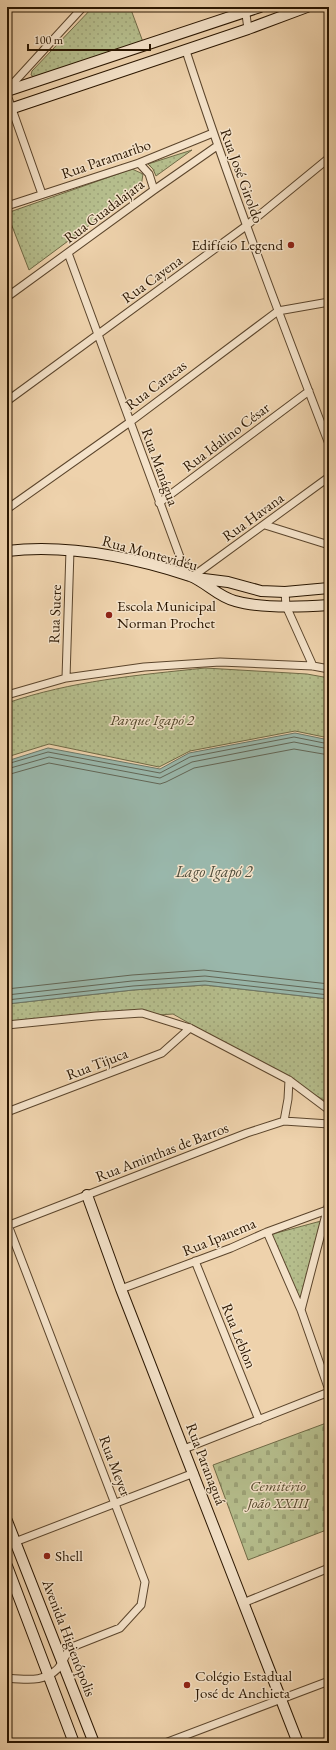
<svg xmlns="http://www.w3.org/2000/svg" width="336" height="1750" viewBox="0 0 336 1750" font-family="'EB Garamond',serif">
<defs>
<pattern id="cemetery-stones" width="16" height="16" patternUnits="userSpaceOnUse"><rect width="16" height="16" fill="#b5bd8c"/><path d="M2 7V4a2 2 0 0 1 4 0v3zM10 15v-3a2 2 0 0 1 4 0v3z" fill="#9ca277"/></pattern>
<pattern id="park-dots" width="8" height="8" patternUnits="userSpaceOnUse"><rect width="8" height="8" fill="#b5bd8c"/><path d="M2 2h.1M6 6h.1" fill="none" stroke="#9ca277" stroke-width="1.8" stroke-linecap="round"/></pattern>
</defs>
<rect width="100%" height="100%" fill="#eed2ac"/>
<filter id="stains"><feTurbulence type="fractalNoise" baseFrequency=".005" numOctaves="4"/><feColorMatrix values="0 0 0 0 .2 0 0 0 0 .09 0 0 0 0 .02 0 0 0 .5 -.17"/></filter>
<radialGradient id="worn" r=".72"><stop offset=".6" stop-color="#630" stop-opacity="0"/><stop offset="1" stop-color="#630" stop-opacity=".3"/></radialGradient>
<path fill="url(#cemetery-stones)" stroke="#706a46" d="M329,1422V1529L248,1560L213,1465Z"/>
<path fill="url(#park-dots)" stroke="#706a46" d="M93,7H130L143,42L34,77L31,75L32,71Z
M192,150L156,176L153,169L148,164Z
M132,169L143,174L141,187L29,270L7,213Z
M205,668L307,674L329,678V738L295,731L190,751L159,767L49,744L7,757V703C71,681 138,675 205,668Z
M205,985L329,999V1103L173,1014L7,1025V1004L133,990Z
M321,1221L301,1301L269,1235Z"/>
<path fill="#99b7ab" stroke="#6d7767" d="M295,733L329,740V999L205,985L133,990L7,1004V761L48,748L160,769L189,753Z"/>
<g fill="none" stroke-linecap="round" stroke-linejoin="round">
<path stroke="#626656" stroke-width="1" d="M7,764L48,752L160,773L190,757L294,737L329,744
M7,769L49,757L160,778L192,762L294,742L329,749
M7,775L49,763L160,784L166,782L194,768L294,749L329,755
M7,989L132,975L204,970L329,984
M7,995L132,981L205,976L329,990
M7,1000L133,986L205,981L329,995"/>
<defs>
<path id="street" d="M245,7L248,29
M186,51C229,183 279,314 329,444
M7,90L83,7
M7,95L42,194
M139,163L149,174L154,190
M7,206L139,163L213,133
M68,253L187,576
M7,297L154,190L217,146
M7,401L246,226L329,158
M159,503L309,391
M7,509L130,422L278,311L329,302
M265,525L329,545
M192,577L329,477
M285,592L286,606L313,666
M66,678L70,550
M7,695L66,678L144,667L220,662L313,666L329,669
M7,1025L96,1016L142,1013L190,1028L289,1080L329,1110
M7,1112L162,1053L190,1028
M284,1121L288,1099L289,1080
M7,1226L247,1133L284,1121L329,1124
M267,1232L301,1310L329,1390
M195,1261L259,1420
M121,1289L231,1248L267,1232L327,1210
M301,1310L329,1203
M184,1449L329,1392
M7,1545L194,1473
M243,1603L329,1568
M7,1678C27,1680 50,1683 62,1663C66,1656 66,1652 72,1647L120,1628L141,1605L145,1582L8,1225
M165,1743L329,1681"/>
<path id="secondary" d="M7,91L260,7
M7,110L248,29L307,7
M7,551C68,544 132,557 190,576C206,582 218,597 235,601C262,609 301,607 329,605
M196,578L228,582L261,591L285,592L329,588
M87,1195L121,1289L298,1743
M7,1521L94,1743
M7,1566L74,1743"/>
</defs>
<use href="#street" stroke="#5b452c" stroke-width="9"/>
<use href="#secondary" stroke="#2a1601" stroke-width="12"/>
<use href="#street" stroke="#f4e2c9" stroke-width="7"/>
<use href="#secondary" stroke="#f4e2c9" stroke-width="10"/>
</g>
<g fill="#8f2418" stroke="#f4e2c9" stroke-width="1.5">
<circle cx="291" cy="245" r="4"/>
<circle cx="109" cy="615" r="4"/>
<circle cx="47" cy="1556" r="4"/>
<circle cx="187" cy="1685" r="4"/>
</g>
<g text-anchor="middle" stroke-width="3" stroke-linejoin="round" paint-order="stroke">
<g font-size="15" fill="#2a1601" stroke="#f4e2c9">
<text transform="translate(106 159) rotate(-19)" y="5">Rua Paramaribo</text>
<text transform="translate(242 176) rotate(70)" y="5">Rua José Giroldo</text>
<text transform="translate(104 211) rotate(-37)" y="5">Rua Guadalajara</text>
<text transform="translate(152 279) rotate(-36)" y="5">Rua Cayena</text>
<text transform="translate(156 385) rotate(-37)" y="5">Rua Caracas</text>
<text transform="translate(226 437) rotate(-37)" y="5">Rua Idalino César</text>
<text transform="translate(160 467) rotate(70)" y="5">Rua Manágua</text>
<text transform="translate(253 517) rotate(-36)" y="5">Rua Havana</text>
<text transform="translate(150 553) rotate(15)" y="5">Rua Montevidéu</text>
<text transform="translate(55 614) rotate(-88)" y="5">Rua Sucre</text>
<text transform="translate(97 1064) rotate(-21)" y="5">Rua Tijuca</text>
<text transform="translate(162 1152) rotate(-21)" y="5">Rua Aminthas de Barros</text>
<text transform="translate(219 1237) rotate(-22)" y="5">Rua Ipanema</text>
<text transform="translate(239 1336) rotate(68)" y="5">Rua Leblon</text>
<text transform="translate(206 1464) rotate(69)" y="5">Rua Paranaguá</text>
<text transform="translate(115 1466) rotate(69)" y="5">Rua Meyer</text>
<text transform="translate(69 1638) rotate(69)" y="5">Avenida Higienópolis</text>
</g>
<g font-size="15" fill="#2a1601" stroke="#f4e2c9" text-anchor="start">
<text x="283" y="250" text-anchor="end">Edifício Legend</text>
<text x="117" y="611">Escola Municipal<tspan x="117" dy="17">Norman Prochet</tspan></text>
<text x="55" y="1561">Shell</text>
<text x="195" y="1681">Colégio Estadual<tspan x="195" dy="17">José de Anchieta</tspan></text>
</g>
<g font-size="15" font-style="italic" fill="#54482b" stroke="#f4e2c9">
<text x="152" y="725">Parque Igapó 2</text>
<text x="278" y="1491">Cemitério<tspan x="278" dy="17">João XXIII</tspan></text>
</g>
<g font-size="16" font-style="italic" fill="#514e3c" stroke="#f4e2c9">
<text x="214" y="877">Lago Igapó 2</text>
</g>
</g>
<rect width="336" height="1750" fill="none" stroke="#eed2ac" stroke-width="24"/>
<rect x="8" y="8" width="320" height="1734" fill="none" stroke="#2a1601" stroke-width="2"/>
<rect x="12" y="12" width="312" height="1726" fill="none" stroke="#2a1601"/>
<path d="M28 44v6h122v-6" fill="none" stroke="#2a1601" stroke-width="2"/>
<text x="34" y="44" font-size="12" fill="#2a1601" stroke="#f4e2c9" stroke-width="3" paint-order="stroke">100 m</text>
<rect width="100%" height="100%" filter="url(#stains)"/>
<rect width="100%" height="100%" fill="url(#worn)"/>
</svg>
